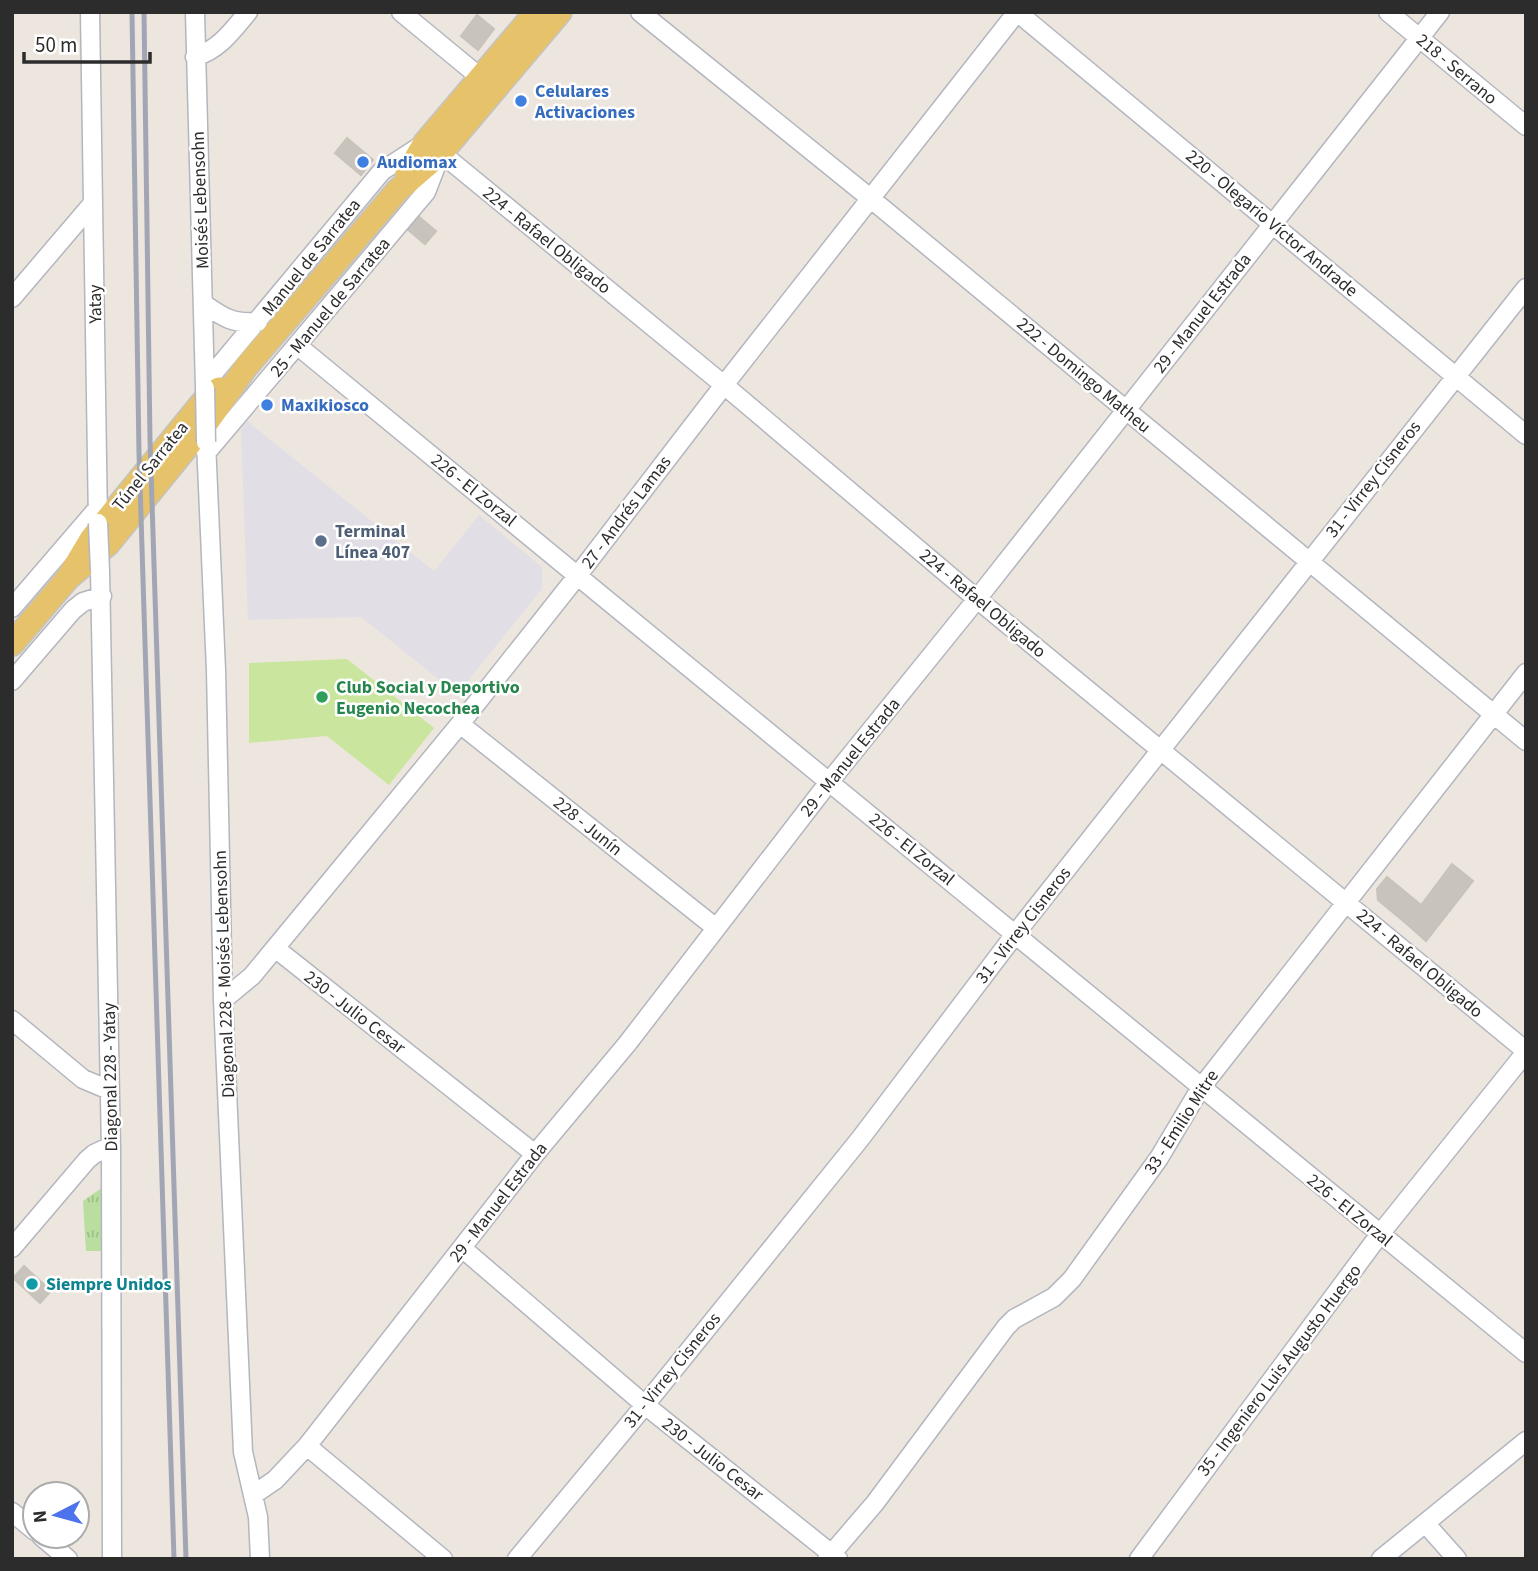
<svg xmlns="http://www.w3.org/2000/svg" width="1538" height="1571" viewBox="0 0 1538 1571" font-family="'Source Sans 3',sans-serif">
<defs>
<pattern id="grass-tufts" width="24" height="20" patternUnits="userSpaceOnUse" patternTransform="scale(1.75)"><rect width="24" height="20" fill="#b9dea0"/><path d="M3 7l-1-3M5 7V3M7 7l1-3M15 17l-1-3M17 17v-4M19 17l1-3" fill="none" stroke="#9fbf8a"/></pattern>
</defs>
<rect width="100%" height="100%" fill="#ece6df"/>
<path fill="#e1dfe5" d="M247,421L434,571L479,515L542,567V589L457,694L361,617L248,620L241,429Z"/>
<path fill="url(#grass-tufts)" d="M103,1187L105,1251H86L83,1201Z"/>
<path fill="#cae59d" d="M347,659L434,728L389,785L327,736L249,743V663Z"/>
<path fill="#c8c4bd" stroke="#c8c2b9" stroke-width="2" d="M477,15L494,29L478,50L461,36Z
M347,138L373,160L361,175L335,153Z
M418,216L436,231L425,244L407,229Z
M1452,864L1473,881L1426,941L1407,924Z
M1387,877L1421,905L1407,924L1378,900L1377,889Z
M24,1266L51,1291L40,1303L13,1278Z"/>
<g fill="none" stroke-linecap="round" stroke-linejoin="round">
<defs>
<path id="minor" d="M90,12L98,523
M195,12L205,388
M401,12L481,78
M640,12L870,198L1526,741
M1017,12L1526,435
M1388,12L1526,126
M195,57C220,49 232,31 248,12
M12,298L93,203
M204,304C224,318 233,324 258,322
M298,346C707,682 1115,1019 1526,1353
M206,382L382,171L422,145
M206,442L216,670L223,1000L243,1452L258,1517L260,1559
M206,453L426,192L441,153L724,385L977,599L1526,1051
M100,571L111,1151L112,1559
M12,608L98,508
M12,681L73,610L83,602L102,596
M460,724L716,928
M275,948L535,1154
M223,1000L252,976L460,724L578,575L724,385L1017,12
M12,1020L83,1079L109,1090
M12,1248L87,1160L94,1154L111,1146
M462,1248L645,1405L838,1559
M307,1446L443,1559
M253,1495L275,1480L307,1446L535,1154L627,1044L829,782L977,599L1440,12
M12,1512L35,1531
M1425,1523L1457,1559
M41,1536L68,1559
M517,1559L645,1405L860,1139L1016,933L1526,288
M827,1559L875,1503L1006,1327L1014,1319L1054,1297L1072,1279L1159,1158L1200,1089L1526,673
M1139,1559L1380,1234L1526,1052
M1381,1559L1526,1441"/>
<path id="major" d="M407,173L425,143L536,12
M68,578L108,544L208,421L246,367L398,190L441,153L560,12
M12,644L68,578L92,538L202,403L219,389"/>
</defs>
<use href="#minor" stroke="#b3b6be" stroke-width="21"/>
<use href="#major" stroke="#c4c4c4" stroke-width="26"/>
<use href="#minor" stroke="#fff" stroke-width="18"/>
<use href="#major" stroke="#e6c26a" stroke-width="23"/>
<path stroke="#a2a6b4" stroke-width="5" d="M132,12L139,453L174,1559
M144,12L150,440L186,1559"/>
<defs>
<path id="minor-bridge" d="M205,388L206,442
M98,523L100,571"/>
</defs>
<use href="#minor-bridge" stroke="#b3b6be" stroke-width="21" stroke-linecap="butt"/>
<use href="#minor-bridge" stroke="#fff" stroke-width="18"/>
</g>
<g fill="#3f7fe0" stroke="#fff" stroke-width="2.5">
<circle cx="521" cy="101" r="7"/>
<circle cx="363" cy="162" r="7"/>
<circle cx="267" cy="405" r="7"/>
</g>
<circle fill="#5c6f8a" stroke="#fff" stroke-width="2.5" cx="321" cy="541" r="7"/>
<circle fill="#2e9e5b" stroke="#fff" stroke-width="2.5" cx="322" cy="697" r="7"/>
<circle fill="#0f9aa8" stroke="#fff" stroke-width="2.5" cx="32" cy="1284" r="7"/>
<g text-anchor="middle" stroke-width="5" stroke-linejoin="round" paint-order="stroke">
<g font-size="18" fill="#2c2c2c" stroke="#fff">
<text transform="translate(1457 69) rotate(40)" y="6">218 - Serrano</text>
<text transform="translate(200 200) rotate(-92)" y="6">Moisés Lebensohn</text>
<text transform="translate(1272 223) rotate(40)" y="6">220 - Olegario Víctor Andrade</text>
<text transform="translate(547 240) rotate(39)" y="6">224 - Rafael Obligado</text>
<text transform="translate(311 257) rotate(-51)" y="6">Manuel de Sarratea</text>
<text transform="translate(95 304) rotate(-91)" y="6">Yatay</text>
<text transform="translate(330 307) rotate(-50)" y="6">25 - Manuel de Sarratea</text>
<text transform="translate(1202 313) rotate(-52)" y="6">29 - Manuel Estrada</text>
<text transform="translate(1084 375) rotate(40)" y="6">222 - Domingo Matheu</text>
<text transform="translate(150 466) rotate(-51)" y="6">Túnel Sarratea</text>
<text transform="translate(1373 479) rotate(-52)" y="6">31 - Virrey Cisneros</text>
<text transform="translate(474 490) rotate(39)" y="6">226 - El Zorzal</text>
<text transform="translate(626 512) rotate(-53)" y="6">27 - Andrés Lamas</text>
<text transform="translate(983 603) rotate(40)" y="6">224 - Rafael Obligado</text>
<text transform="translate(850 757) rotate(-51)" y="6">29 - Manuel Estrada</text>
<text transform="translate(588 826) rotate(39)" y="6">228 - Junín</text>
<text transform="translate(912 849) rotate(39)" y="6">226 - El Zorzal</text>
<text transform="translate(1023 925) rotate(-52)" y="6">31 - Virrey Cisneros</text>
<text transform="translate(1420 963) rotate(40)" y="6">224 - Rafael Obligado</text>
<text transform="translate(224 974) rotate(-92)" y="6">Diagonal 228 - Moisés Lebensohn</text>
<text transform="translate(355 1012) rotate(38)" y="6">230 - Julio Cesar</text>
<text transform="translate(110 1077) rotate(-91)" y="6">Diagonal 228 - Yatay</text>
<text transform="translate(1181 1122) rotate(-57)" y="6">33 - Emilio Mitre</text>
<text transform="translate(498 1202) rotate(-52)" y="6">29 - Manuel Estrada</text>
<text transform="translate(1350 1210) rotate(39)" y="6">226 - El Zorzal</text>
<text transform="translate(672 1370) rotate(-51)" y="6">31 - Virrey Cisneros</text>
<text transform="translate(1279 1370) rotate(-53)" y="6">35 - Ingeniero Luis Augusto Huergo</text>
<text transform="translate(713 1459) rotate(38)" y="6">230 - Julio Cesar</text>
</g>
<g font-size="18" font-weight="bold" fill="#366cbe" stroke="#fff" text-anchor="start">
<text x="535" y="97">Celulares<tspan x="535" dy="21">Activaciones</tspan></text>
<text x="377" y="168">Audiomax</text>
<text x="281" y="411">Maxikiosco</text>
</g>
<g font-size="18" font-weight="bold" fill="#4e5e75" stroke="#fff" text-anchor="start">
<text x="335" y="537">Terminal<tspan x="335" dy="21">Línea 407</tspan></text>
</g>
<g font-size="18" font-weight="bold" fill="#27864d" stroke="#fff" text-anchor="start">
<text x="336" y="693">Club Social y Deportivo<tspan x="336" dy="21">Eugenio Necochea</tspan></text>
</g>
<g font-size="18" font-weight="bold" fill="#0d838f" stroke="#fff" text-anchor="start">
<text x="46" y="1290">Siempre Unidos</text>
</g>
</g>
<rect width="1538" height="1571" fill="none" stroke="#2c2c2c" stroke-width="28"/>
<g transform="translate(56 1515) rotate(264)"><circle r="33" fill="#ffffff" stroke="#ababab" stroke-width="2"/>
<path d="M0-5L12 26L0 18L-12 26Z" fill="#4c73ec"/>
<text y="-10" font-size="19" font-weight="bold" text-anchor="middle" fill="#2c2c2c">N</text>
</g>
<path d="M24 52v10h126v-10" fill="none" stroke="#2c2c2c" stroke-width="3.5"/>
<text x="35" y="52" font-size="21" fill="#2c2c2c" stroke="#ffffff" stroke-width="5" paint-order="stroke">50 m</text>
</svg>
